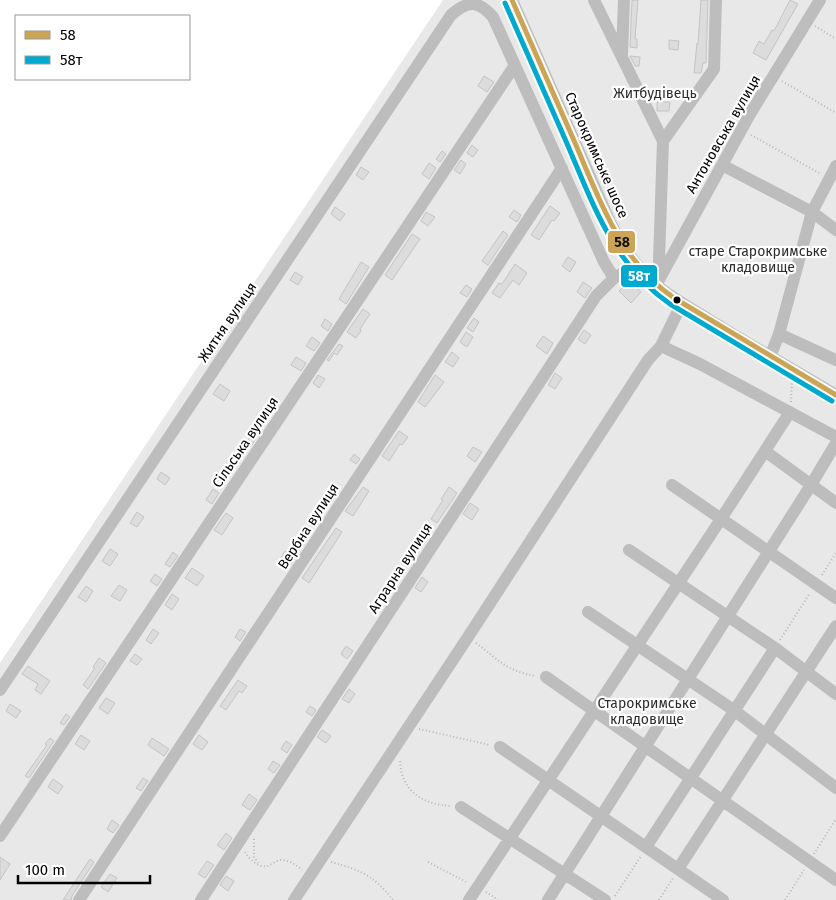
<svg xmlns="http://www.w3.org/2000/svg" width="836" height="900" viewBox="0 0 836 900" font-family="'Fira Sans',sans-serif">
<rect width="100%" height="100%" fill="#fff"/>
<path fill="#e8e8e8" d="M443,0H836V900H0V663Z"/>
<path fill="#dcdcdc" stroke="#c4c4c4" d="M632,0H638L635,39H637V48L630,47Z
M701,0H708L706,63H703L701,73H694L697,43L698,44Z
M790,0L798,4L766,60L753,53L759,41L764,44L772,30L774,31Z
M669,40L679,41L678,50L669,49Z
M630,56L640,57L639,66H635Z
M484,76L494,82L487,92L478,86Z
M657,102H670L669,111H657Z
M472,145L478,150L473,157L467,153Z
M442,151L446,154L440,162L436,159Z
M461,160L466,164L460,174L454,170Z
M429,163L436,168L429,179L422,174Z
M361,167L369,172L363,180L356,175Z
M550,206L560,213L554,221L552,220L539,240L531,235Z
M335,207L345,214L340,221L331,214Z
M514,210L521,215L517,222L509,217Z
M426,212L435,217L428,226L421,221Z
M503,231L508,235L488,265L482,261Z
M412,234L420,239L392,280L385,275Z
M568,257L576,262L570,272L562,266Z
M361,262L369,267L346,304L339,299Z
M515,264L527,273L519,285L513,280L500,298L492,293L499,283L502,284Z
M295,272L303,277L298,285L290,280Z
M628,281L641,292L631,303L619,291Z
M583,282L592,288L585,298L577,292Z
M466,285L472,289L467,297L460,293Z
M363,309L370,314L360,329L361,331L356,338L347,332Z
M474,318L479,322L473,332L467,328Z
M325,319L332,324L328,331L321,326Z
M584,330L591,335L585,344L578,339Z
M466,332L473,337L467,347L460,342Z
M543,336L553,343L547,354L536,346Z
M312,337L320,343L314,351L306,346Z
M339,344L343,346L337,355L334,353L329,361L327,360Z
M452,352L459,358L453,367L445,362Z
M296,357L306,363L301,371L291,365Z
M555,373L562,378L555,389L548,385Z
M318,375L325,379L319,388L313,383Z
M435,375L444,382L425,407L418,402Z
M220,384L230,391L224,401L213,394Z
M399,431L408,437L402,445L400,444L389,461L382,456Z
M252,433L257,436L252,445L247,441Z
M473,447L482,452L475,462L467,456Z
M354,454L360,459L356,464L350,460Z
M161,472L170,478L165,485L157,479Z
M363,487L369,491L353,516L345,511Z
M449,487L457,493L437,523L431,519L443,500L441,499Z
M213,489L219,493L212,504L206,500Z
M329,492L336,496L329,506L323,502Z
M470,503L479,509L472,520L463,514Z
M137,512L144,517L137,527L130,523Z
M226,513L233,518L222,535L214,530Z
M336,528L342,532L309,583L302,578Z
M301,535L308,539L302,547L296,542Z
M110,549L118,554L110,566L102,561Z
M285,551L295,558L290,566L280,559Z
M173,552L178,556L170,567L165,564Z
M192,568L204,576L197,586L185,578Z
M155,574L162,579L157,586L150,581Z
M422,577L428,582L421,592L415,588Z
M119,585L127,590L120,601L111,596Z
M86,586L93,591L86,602L78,597Z
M172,594L179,599L172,610L165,605Z
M153,629L159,633L151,644L146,640Z
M240,629L246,632L240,641L235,637Z
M346,646L353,651L347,659L341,654Z
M135,654L142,659L137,665L130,661Z
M99,658L106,663L88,689L83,685L95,668L93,667Z
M28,666L50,681L41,694L35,690L38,684L22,674Z
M238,680L247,686L242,693L239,691L226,710L220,706Z
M349,689L355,694L349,703L342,699Z
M106,698L115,703L108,714L99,708Z
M10,704L21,711L16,718L6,711Z
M310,706L316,710L312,716L306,712Z
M66,714L70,717L64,725L60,723Z
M322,730L331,736L326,743L317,737Z
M81,735L90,741L84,750L75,744Z
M199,735L208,742L202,750L193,744Z
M50,738L54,741L29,778L25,776L47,745L45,744Z
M152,738L169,749L164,756L148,745Z
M286,741L292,745L287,753L281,749Z
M273,761L280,765L274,773L268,769Z
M143,778L148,781L141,791L136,788Z
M53,779L63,786L58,794L48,787Z
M249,794L257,800L250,810L242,805Z
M112,820L119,825L113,833L107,829Z
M226,833L232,838L224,850L217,845Z
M0,857L10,864L0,880Z
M90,859L94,862L72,896L71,900H63Z
M207,861L214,865L205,878L198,874Z
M110,874L117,878L108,892L101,887Z
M226,876L234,881L228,891L220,885Z"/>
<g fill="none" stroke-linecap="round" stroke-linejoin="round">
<path stroke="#b8b8b8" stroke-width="2" stroke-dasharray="1 2.5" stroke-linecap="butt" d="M815,26L836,39
M782,81L836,113
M751,135L821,174
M791,402L792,382
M822,575L836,553
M780,640L810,593
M476,643C499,660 506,671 536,676
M419,729L490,745
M400,761C401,791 423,805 452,806
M254,839V857L258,863
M245,852C249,859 258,868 267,866C272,865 276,860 281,860C290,860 296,865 302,870
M814,854L836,819
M331,862C362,871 372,874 393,900
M428,862L468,883
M486,892L498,900
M615,896L641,856
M659,900L673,878
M785,900L804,870"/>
<path stroke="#bdbdbd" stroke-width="12" d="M512,0L610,222C620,241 631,260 646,275C663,293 684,304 705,317C748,344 792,369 836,395
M594,0L663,141L659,261L665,269
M622,55L624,0
M663,141L714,69L716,0
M722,165L812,212L836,230
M656,285L750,114L820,0
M779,334L836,360
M661,346L700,364L836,437
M770,357L779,334L812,212L836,166
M765,451L836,503
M672,485L836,598
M629,550L775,648L836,694
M588,612L735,711L836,788
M546,677L836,880
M0,690L451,15C468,0 478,0 493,17L604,262L614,278
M500,747L723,900
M461,807L605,900
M0,836L515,65
M646,847L775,648
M678,869L836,626
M79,900L562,168
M201,900L596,296L614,278L637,265
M294,900L468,637L648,360L661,346L682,303
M469,900L721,519L790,412
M548,900L811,485L836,443"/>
<defs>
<path id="bus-1" d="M512,0C532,45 552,91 572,136C598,195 618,260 674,298L836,395"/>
<path id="bus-2" d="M505,3C525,48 545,94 565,139C592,201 612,264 670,304L832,401"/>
</defs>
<use href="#bus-1" stroke="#fff" stroke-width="9"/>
<use href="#bus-2" stroke="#fff" stroke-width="9"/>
<use href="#bus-1" stroke="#cba456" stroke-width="5"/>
<use href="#bus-2" stroke="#00a9ce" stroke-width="5"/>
</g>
<circle fill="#000" stroke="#fff" stroke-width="2" cx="677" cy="300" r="4.5"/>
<g text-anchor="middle" stroke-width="4.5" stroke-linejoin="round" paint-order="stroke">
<g font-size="14" fill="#2d2d2d" stroke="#fff">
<text x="655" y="98">Житбудівець</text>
<text x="758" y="256">старе Старокримське<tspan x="758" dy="16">кладовище</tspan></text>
<text x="647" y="708">Старокримське<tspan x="647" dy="16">кладовище</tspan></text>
</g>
<g font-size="14" fill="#000" stroke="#fff">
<text transform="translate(723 134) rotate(-60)" y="5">Антоновська вулиця</text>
<text transform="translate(597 155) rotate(66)" y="5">Старокримське шосе</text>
<text transform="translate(227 322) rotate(-56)" y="5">Житня вулиця</text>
<text transform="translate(245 442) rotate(-56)" y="5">Сільська вулиця</text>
<text transform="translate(308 526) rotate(-57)" y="5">Вербна вулиця</text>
<text transform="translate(400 568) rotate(-57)" y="5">Аграрна вулиця</text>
</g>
</g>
<g stroke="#fff" stroke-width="2">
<rect x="607" y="230" width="29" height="24" rx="5" fill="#cba456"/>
<rect x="620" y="264" width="38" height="24" rx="5" fill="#00a9ce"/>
</g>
<g font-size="14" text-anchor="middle" font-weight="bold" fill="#fff">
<text x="639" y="281">58т</text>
</g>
<g font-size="14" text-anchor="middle" font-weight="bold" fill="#111">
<text x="622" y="247">58</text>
</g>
<rect x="15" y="15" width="175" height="65" fill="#ffffff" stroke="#999999"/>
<rect x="25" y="31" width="25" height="8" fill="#cba456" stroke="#999999"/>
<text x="60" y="40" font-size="15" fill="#000000">58</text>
<rect x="25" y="56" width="25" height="8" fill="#00a9ce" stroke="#999999"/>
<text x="60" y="65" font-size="15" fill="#000000">58т</text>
<path d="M18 875v8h132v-8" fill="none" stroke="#000000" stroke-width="2.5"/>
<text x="25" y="875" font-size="15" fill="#000000" stroke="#ffffff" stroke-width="4" paint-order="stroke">100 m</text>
</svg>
